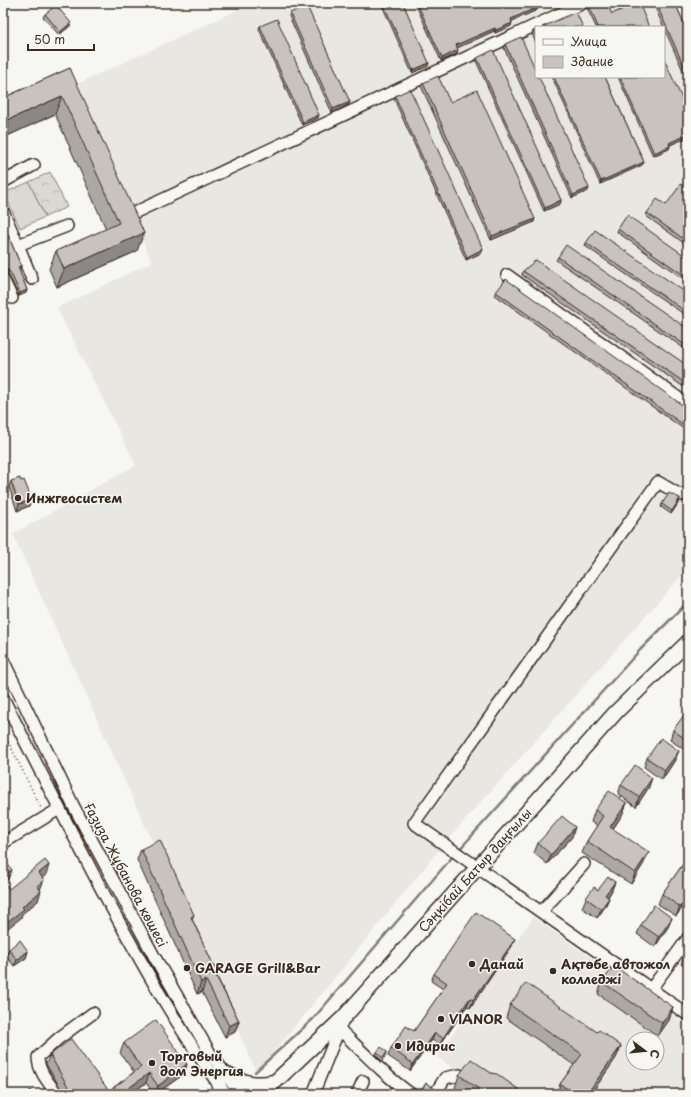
<svg xmlns="http://www.w3.org/2000/svg" width="691" height="1097" viewBox="0 0 691 1097" font-family="'Playpen Sans',sans-serif">
<defs>
<pattern id="forest-crowns" width="20" height="18" patternUnits="userSpaceOnUse"><rect width="20" height="18" fill="#dad9d3"/><path d="M2 6a3 3 0 1 1 6 0M12 15a3 3 0 1 1 6 0" fill="none" stroke="#bcbab5"/></pattern>
</defs>
<rect width="100%" height="100%" fill="#f6f6f2"/>
<filter id="ink" filterUnits="userSpaceOnUse"><feTurbulence type="fractalNoise" baseFrequency=".025" numOctaves="2"/><feDisplacementMap in="SourceGraphic" scale="8" xChannelSelector="R" yChannelSelector="G"/><feConvolveMatrix kernelMatrix="1 2 1 2 8 2 1 2 1" color-interpolation-filters="sRGB"/></filter>
<g filter="url(#ink)">
<path fill="#e8e7e2" fill-rule="evenodd" d="M253,3H688V568L443,845L257,1073L13,534L136,465L57,308L152,262L75,85ZM536,27H664V77H536Z
M533,917L688,1025V1094H491L437,1057ZM633,1039H657V1063H633Z"/>
<path fill="url(#forest-crowns)" stroke="#8a8278" d="M50,172L67,207L45,217L29,182Z"/>
<path fill="#dad9d3" stroke="#8a8278" d="M29,182L45,217L20,228L4,193Z"/>
<g fill="none" stroke-linecap="round" stroke-linejoin="round">
<path stroke="#857a71" stroke-width="2.5" d="M458,851L640,650L688,602
M255,1072L313,1019L454,855"/>
<defs>
<path id="minor" d="M679,3L688,23
M3,182L34,165
M3,211L18,245L67,226
M136,212L583,3
M18,245L32,279
M507,275L688,405
M3,279L12,298
M688,494L680,495L658,482L414,823L688,1015
M3,660L73,805L154,956L210,1053L240,1094
M3,698C36,763 69,828 103,892C140,961 178,1029 224,1092
M3,843L59,809
M541,912L584,864
M651,989L688,938
M339,1029C363,1052 384,1075 411,1094
M57,1094C49,1083 38,1071 38,1057L59,1038L93,1013
M313,1094L342,1022
M357,1094L363,1081
M435,1094L445,1078L459,1075L485,1094"/>
<path id="major" d="M225,1074C242,1082 255,1086 273,1082
M219,1086L221,1094
M258,1094L276,1081L344,1017L616,712L688,642"/>
</defs>
<use href="#minor" stroke="#3b2a1e" stroke-width="14"/>
<use href="#major" stroke="#3b2a1e" stroke-width="17"/>
<path stroke="#3b2a1e" stroke-width="1.5" stroke-dasharray="1 3" stroke-linecap="butt" d="M3,731L41,808"/>
<use href="#minor" stroke="#f6f6f2" stroke-width="11"/>
<use href="#major" stroke="#f6f6f2" stroke-width="14"/>
</g>
<path fill="#aca8a3" stroke="#3b2a1e" d="M381,3H403L428,66L412,73Z
M415,3H536L538,7L537,10L512,21L511,26L495,33L494,31L457,48V54L441,61Z
M653,3H675L688,32V82Z
M589,5L612,14L649,27H596L587,8Z
M290,13L350,102L348,105L332,113L289,16Z
M45,14L71,23L70,26L59,35L43,17Z
M260,26L318,118L302,125L259,29Z
M536,30V43L532,34L533,31Z
M505,44L588,191L572,198L504,48Z
M477,58L561,200L560,204L544,211L476,61Z
M70,68L137,251L57,287L49,269L56,251L106,229L55,114L3,138V98Z
M552,77H605L644,162L642,165L600,184Z
M618,77H664L688,112V137L670,145L669,149L653,156Z
M423,83L450,102L534,222L491,240L421,86Z
M395,96L483,249L481,253L466,260L394,99Z
M688,188V246L646,216L647,213L666,205Z
M3,223L21,266L20,269L19,270L27,290L26,293L19,296L9,276L7,273Z
M618,229L688,258V282L617,232Z
M586,243L688,294V317L585,246Z
M558,257L688,329V351L556,260Z
M523,271L688,366V390L522,275Z
M496,292L685,407L688,408V432L495,295Z
M11,481L29,506L17,511L9,487Z
M680,498L679,502L671,514L661,507L662,504Z
M688,712V752L670,740L673,730Z
M647,758L675,760L662,780L644,767Z
M621,785L649,787L636,807L618,794Z
M627,803L622,815L613,829L644,863L631,884L582,853L587,841L597,826L591,822L595,810Z
M572,837L547,864L534,853L538,843Z
M141,849L194,915L192,919L218,975L217,977L239,1021L235,1032L225,1037L202,992L197,994L137,860Z
M688,857V900L676,916L658,904L662,894Z
M615,882L611,892L608,897L609,898L605,907L597,918L582,908L586,898L598,890Z
M672,918L668,927L655,947L637,934L641,925Z
M512,946L470,1008L467,1006L440,1045L432,1040L410,1071L388,1056L391,1048L414,1031L443,989L431,981L434,974Z
M9,949L28,951L26,958L14,966L6,956Z
M688,949V969L681,964L685,954Z
M602,982L673,1007L669,1020L658,1036L598,994Z
M510,1005L597,1032L621,1046L616,1058L591,1094H557L560,1084L574,1065L506,1018Z
M124,1043L187,1064L184,1074L156,1094H154L146,1083L130,1094H64L46,1064L50,1055L109,1091L134,1072L120,1053Z
M377,1052H387L386,1055L382,1061L376,1055Z
M491,1073L525,1094H453L459,1075Z"/>
<path fill="#8c8885" stroke="#3b2a1e" d="M553,3H558L551,6Z
M538,7L537,10L510,22L511,19Z
M71,23L70,26L59,35L60,32Z
M512,23L511,26L495,33L496,30Z
M495,28L494,31L455,49L456,45Z
M458,50L457,54L441,61L442,58Z
M429,63L428,66L412,73L413,70Z
M62,96L55,114L3,138V122Z
M350,102L348,105L332,113L333,109Z
M319,115L318,118L302,125L303,122Z
M688,134V137L668,146L669,143Z
M670,146L669,149L653,156L654,153Z
M644,162L642,165L600,184L601,181Z
M589,188L588,191L572,198L573,195Z
M561,200L560,204L544,211L545,208Z
M535,219L534,222L491,240L492,236Z
M144,233L137,251L57,287L64,269Z
M483,249L481,253L466,260L467,257Z
M21,266L20,269L16,270L18,267Z
M3,269L8,270L7,273H3Z
M27,290L26,293L19,296L20,293Z
M6,297L5,300L3,301V298Z
M680,498L679,502L671,514L672,511Z
M32,500L29,506L17,511L19,504Z
M679,751L675,760L662,780L665,770Z
M652,778L649,787L636,807L639,797Z
M627,803L622,815L606,839L610,827Z
M575,827L572,837L547,864L551,855Z
M649,852L644,863L631,884L635,873Z
M49,865L46,875L35,883L39,873Z
M12,870L8,879L3,883V876Z
M44,880L40,890L33,895L37,886Z
M615,882L611,892L602,905L605,895Z
M41,891L38,901L22,914L21,918L3,932V925L22,907Z
M688,895V900L676,916L680,907Z
M609,898L605,907L597,918L601,909Z
M672,918L668,927L655,947L659,937Z
M515,939L512,946L470,1008L473,1000Z
M28,951L26,958L14,966L17,960Z
M206,980L202,992L197,994L201,982Z
M470,998L467,1006L440,1045L443,1038Z
M673,1007L669,1020L658,1036L662,1023Z
M239,1021L235,1032L225,1037L229,1026Z
M435,1033L432,1040L410,1071L413,1064Z
M621,1046L616,1058L591,1094H587Z
M187,1064L184,1074L156,1094H155L158,1086Z
M149,1073L146,1083L130,1094H121Z"/>
<path fill="#c8c3be" stroke="#3b2a1e" d="M383,3H403L429,63L413,70Z
M417,3H536L538,7L511,19L512,23L496,30L495,28L456,45L458,50L442,58Z
M592,3H607L612,14L636,3H639L649,27H598L589,5Z
M656,3H675L688,32V76Z
M56,5L71,23L60,32L45,14Z
M307,6L350,102L333,109L290,13Z
M576,12L583,27H542Z
M277,19L319,115L303,122L260,26Z
M536,30V37L533,31Z
M521,37L536,71V77H539L589,188L573,195L505,44Z
M493,50L561,200L545,208L477,58Z
M664,59L688,112V134L669,143L670,146L654,153L620,77H664Z
M70,68L144,233L64,269L56,251L119,223L62,96L3,122V98Z
M438,76L450,102L477,90L535,219L492,236L423,83Z
M554,77H605L644,162L601,181Z
M410,89L483,249L467,257L395,96Z
M681,184L688,188V242L647,213L657,199L666,205Z
M627,215L688,258V278L618,229Z
M3,223L21,266L18,267L27,290L20,293L10,272L8,270L3,269Z
M595,230L688,294V313L586,243Z
M566,245L688,329V347L558,257Z
M536,260L688,366V385L523,271Z
M506,279L685,407L688,408V428L496,292Z
M3,289L6,297L3,298Z
M20,478L21,481L24,480L32,500L19,504L11,481Z
M669,493L680,498L672,511L662,504Z
M687,711L688,712V741L673,730Z
M661,738L679,751L665,770L647,758Z
M635,765L652,778L639,797L621,785Z
M609,791L627,803L610,827L649,852L635,873L587,841L603,816L595,810Z
M562,816L575,827L551,855L538,843Z
M160,840L194,915L191,917L218,975L216,976L239,1021L229,1026L206,980L201,982L141,849Z
M688,857V895L680,907L662,894Z
M3,858L12,870L3,876Z
M45,860L49,865L39,873L44,880L37,886L41,891L22,907L24,909L3,925V881L9,889Z
M608,877L615,882L605,895L609,898L601,909L586,898L594,887L598,890Z
M654,905L672,918L659,937L641,925Z
M476,912L515,939L473,1000L470,998L443,1038L435,1033L413,1064L391,1048L406,1026L414,1031L447,983L434,974Z
M20,940L28,951L17,960L9,949Z
M688,949V957L685,954Z
M614,966L673,1007L662,1023L602,982Z
M526,983L597,1032L599,1030L621,1046L587,1094H575L560,1084L582,1054L510,1005Z
M156,1020L187,1064L158,1086L149,1073L121,1094H74L67,1085L50,1055L71,1039L109,1091L141,1067L124,1043Z
M381,1047L387,1052L383,1058L377,1052Z
M471,1059L491,1073L497,1074L525,1094H486L459,1075Z
M426,1083L441,1093V1094H419Z
M391,1087L397,1091L395,1094H386Z
M31,1090L33,1094H26Z"/>
</g>
<g fill="#3b2a1e" stroke="#f6f6f2" stroke-width="1.5">
<circle cx="18" cy="498" r="4"/>
<circle cx="472" cy="964" r="4"/>
<circle cx="187" cy="968" r="4"/>
<circle cx="553" cy="971" r="4"/>
<circle cx="441" cy="1019" r="4"/>
<circle cx="398" cy="1046" r="4"/>
<circle cx="152" cy="1063" r="4"/>
</g>
<g text-anchor="middle" stroke-width="3" stroke-linejoin="round" paint-order="stroke">
<g font-size="13" font-weight="bold" fill="#3b2a1e" stroke="#f6f6f2" text-anchor="start">
<text x="26" y="503">Инжгеосистем</text>
<text x="480" y="969">Данай</text>
<text x="561" y="969">Ақтөбе автожол<tspan x="561" dy="15">колледжі</tspan></text>
<text x="195" y="973">GARAGE Grill&amp;Bar</text>
<text x="449" y="1024">VIANOR</text>
<text x="406" y="1051">Идирис</text>
<text x="160" y="1061">Торговый<tspan x="160" dy="15">дом Энергия</tspan></text>
</g>
<g font-size="13" fill="#3b2a1e" stroke="#f6f6f2">
<text transform="translate(475 870) rotate(-48)" y="5">Сәңкібай Батыр даңғылы</text>
<text transform="translate(126 875) rotate(62)" y="5">Ғазиза Жұбанова көшесі</text>
</g>
</g>
<rect width="691" height="1097" fill="none" stroke="#f6f6f2" stroke-width="16"/>
<rect x="8" y="8" width="675" height="1081" fill="none" stroke="#3b2a1e" stroke-width="1.5" filter="url(#ink)"/>
<rect x="535" y="26" width="130" height="52" fill="#f6f6f2" stroke="#aba49d"/>
<rect x="543" y="39" width="20" height="6" fill="#f6f6f2" stroke="#aba49d"/>
<text x="571" y="46" font-size="12" fill="#3b2a1e">Улица</text>
<rect x="543" y="56" width="20" height="12" fill="#c8c3be" stroke="#aba49d"/>
<text x="571" y="66" font-size="12" fill="#3b2a1e">Здание</text>
<g transform="translate(645 1051) rotate(106)"><circle r="19" fill="#f6f6f2" stroke="#aba49d"/>
<path d="M0-3L7 15L0 10L-7 15Z" fill="#3b2a1e"/>
<text y="-6" font-size="11" font-weight="bold" text-anchor="middle" fill="#3b2a1e">С</text>
</g>
<path d="M28 44v6h66v-6" fill="none" stroke="#3b2a1e" stroke-width="2"/>
<text x="34" y="44" font-size="12" fill="#3b2a1e" stroke="#f6f6f2" stroke-width="3" paint-order="stroke">50 m</text>
</svg>
